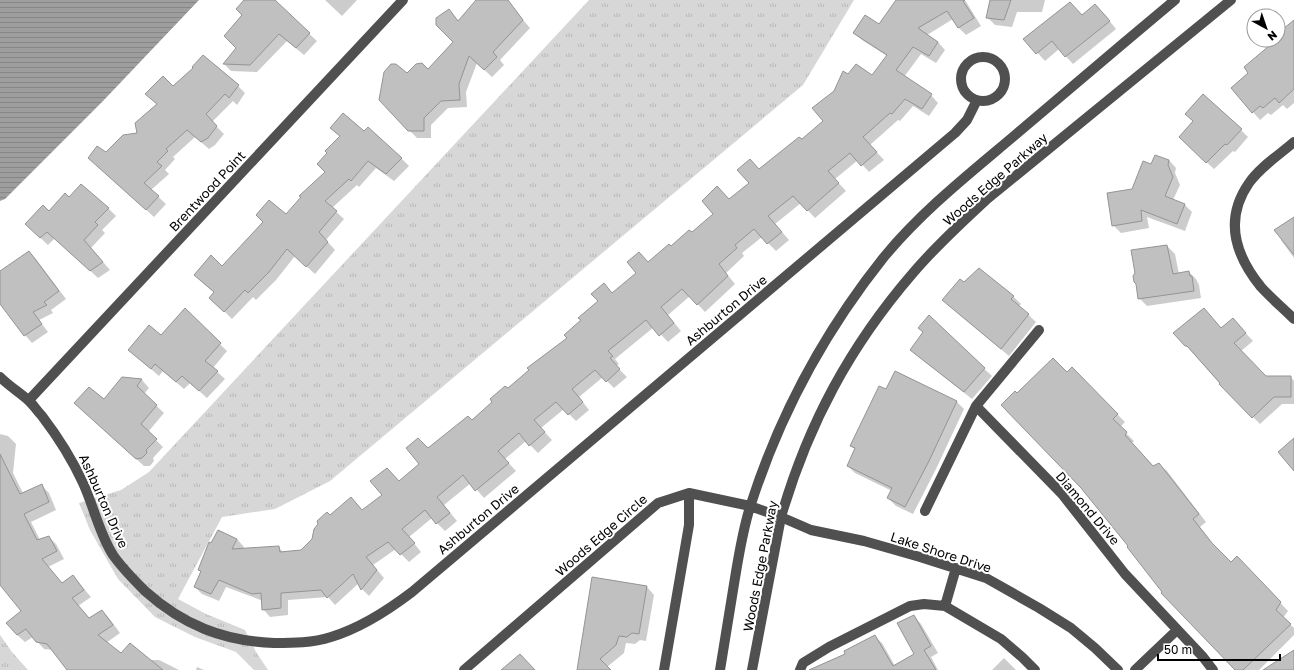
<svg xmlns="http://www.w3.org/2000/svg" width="1294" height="670" viewBox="0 0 1294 670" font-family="'Golos Text',sans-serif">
<defs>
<pattern id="grass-tufts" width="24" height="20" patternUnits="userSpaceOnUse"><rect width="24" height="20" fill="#d7d7d7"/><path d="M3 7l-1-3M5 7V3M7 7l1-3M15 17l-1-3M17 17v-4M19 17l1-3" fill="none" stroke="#b7b7b7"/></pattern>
<pattern id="water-rules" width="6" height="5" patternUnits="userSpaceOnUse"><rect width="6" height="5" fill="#9e9e9e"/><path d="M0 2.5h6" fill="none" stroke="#868686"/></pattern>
</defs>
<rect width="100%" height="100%" fill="#fff"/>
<path fill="url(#grass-tufts)" d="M589,0H854L803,85L330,481L275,509L222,517L178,599L206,614L245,630L256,652L268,670H254L236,652L195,637L155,617L118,579L90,530L79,503L121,490L149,472Z
M0,635L12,652L28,670H0Z"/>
<path fill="url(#water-rules)" d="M0,0H199L103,101L5,199L0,201Z"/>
<path fill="#0003" d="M246,0H273L317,41L304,55L287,41L257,72L231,71L224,64L237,48Z
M325,0H357L342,16Z
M477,0L507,1L530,28L500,60L504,65L492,77L477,63L466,92L467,107L448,108L431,125V138H417L409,130L407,75L428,70L455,42L449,10L459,22Z
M897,0H965L981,26L966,35L958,27L953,19L927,35L938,42L945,50L936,63L921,54L904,77L931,95L938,103L929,116L913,106L900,121L898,120L870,145L884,160L869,172L858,160L835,179L846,191L815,218L801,203L775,224L789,240L776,251L762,237L742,253L744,256L726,273L735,284L705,312L690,296L668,315L681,331L668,342L654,327L615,359L619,364L616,366L627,377L614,388L603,377L579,397L589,410L576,421L564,409L541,428L552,440L538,453L526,441L505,459L516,471L484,498L471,483L444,505L457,521L445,531L432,518L409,537L421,552L409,562L396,549L373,565L384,578L369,596L362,589L359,583L335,605L328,597L288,600V615L270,617L263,609V601L226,587L219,601L202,594L195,587L201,572L199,569L212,545L237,539L244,547L243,550L278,547L284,553L302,551L313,539L330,516L351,498L363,511L399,482L420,464L428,450L472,421L568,338L612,294L649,263L692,234L751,183L759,170L802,141L825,122L835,92L848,76L873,77L887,56L862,40L854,33L880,25Z
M991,0H1045L1042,12H1017L1012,27L995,25L987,17Z
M1103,13L1116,29L1073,64L1059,49L1045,61L1025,39L1082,16Z
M1294,30V103L1287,109L1283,105L1271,115L1268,113L1260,120L1253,112L1250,73L1278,40V34Z
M238,86L245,93L237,105L233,101L212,122L224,134L215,145L209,149L195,137L173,157L175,159L165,170L169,174L151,190L166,204L154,217L97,165L106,153L138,134L158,105L146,94L173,87Z
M331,128L364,132L401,158L409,166L394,181L376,168L359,187L357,185L332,208L344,219L326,240L335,250L315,274L295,256L276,280L256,300L253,297L232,319L218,305L215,293L203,283L286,216L326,172L341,137Z
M1241,130L1248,137L1235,152L1233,151L1214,169L1188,145Z
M1169,160L1176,168L1175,173L1180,185L1173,200L1185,205L1192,212L1185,231L1147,217L1149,228L1121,233L1113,225L1133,190L1152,166Z
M108,208L116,216L102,230L105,233L91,248L110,270L98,278L55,238L48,245L34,232L49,212Z
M1294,218V258L1281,240Z
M1167,246L1175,254L1179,274L1189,272L1196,279L1199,285L1201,298L1147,306L1139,298Z
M29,252L36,259L66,299L51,310L53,313L39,320L48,332L32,343L25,335L0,302V272Z
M965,284L1013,296L1021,304L1019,306L1036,322L1009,356L951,307Z
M1204,309L1222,329L1233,319L1240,327L1253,341L1241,351L1266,377H1291L1294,381V404H1282L1260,424L1220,384L1186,345Z
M185,310L227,351L213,368L225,379L207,398L190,383L184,389L163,371L159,376L129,350L161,336Z
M929,317L992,376L972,399L919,357L924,333L919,328Z
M1072,369L1125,422L1120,427L1134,441L1132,443L1154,467L1159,464L1167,471L1206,522L1200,527L1219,552L1231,564L1245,565L1288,611L1283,618L1294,628V635L1259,670H1237L1163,592L1017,394L1067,374Z
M896,372L957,402L964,409L936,469L913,514L896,506L888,498L892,491L855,473L848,466L856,450L851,446L886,390Z
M122,378L142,380L149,388L144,394L164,413L148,432L163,447L153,458L154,461L150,466H144L83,410L104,400Z
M0,434L8,436L16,444L13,473L23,493L41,485L49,493L56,510L31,522L40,540L49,537L56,544L64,559L48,567L63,584L73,576L91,597L78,606L90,619L102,611L109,618L120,633L106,643L121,655L150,660H159L179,670H68L53,650L44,649L33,637L25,642L17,635L22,611L0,574Z
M647,587L654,595L646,641L640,640L635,644L626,643L624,653L607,667L610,670H578Z
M914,616L921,624L938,653L931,657L938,670H811L846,654L874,636L882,643L895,666L915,655Z
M1004,658L1016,670H992Z
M197,667L204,670H196Z"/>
<path fill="#c0c0c0" stroke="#949494" d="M244,0H275L310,33L296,48L279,34L250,65L223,64L236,48L224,36L242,15L236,9Z
M476,0H508L523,20L493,52L497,57L484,70L469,56L459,84L460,100L441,101L424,118V131H408L379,100L384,72L391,64H396L407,73L416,64L422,63L428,69L453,42L436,25V18L449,9L458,21Z
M896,0H965L963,1L974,18L958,28L947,11L918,28L938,42L929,56L913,47L896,70L932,94L922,109L905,99L892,114L890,113L863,137L877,152L861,166L850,153L828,171L839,183L807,211L793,196L768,216L782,232L767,244L754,229L735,245L737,248L719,264L728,276L697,305L682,289L661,307L674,323L659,336L646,320L608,351L613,356L610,358L620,369L606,382L595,370L572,389L583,402L568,415L556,402L534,420L545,432L529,446L519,433L498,451L509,463L475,491L463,475L437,497L450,513L436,524L425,510L402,529L415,543L400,555L388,542L366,557L377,570L361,590L353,574L327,598L321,590L281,593V608L262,610L261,593L252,594L219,580L211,594L194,587L201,571L198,570L209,542L211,543L218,530L237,539L232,549L279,546L280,552L301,550L312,539L314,529L318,524L317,521L327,512L330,515L351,497L362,510L382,495L370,481L387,468L399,481L419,464L406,448L418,438L428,448L468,416L472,420L492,402L490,399L505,386L508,388L529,370L527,368L567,338L564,335L581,320L578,318L598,301L591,294L604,283L612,293L636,273L627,262L639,252L648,262L669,244L671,246L689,230L692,232L713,214L702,201L717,186L729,199L749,183L737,170L750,159L759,169L799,137L802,139L823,121L812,108L834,91L843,71L848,74L856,64L872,75L887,55L853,33L865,15L879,24Z
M990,0H1011L1004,20L986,18Z
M1070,2L1082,15L1095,4L1110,21L1065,57L1052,41L1036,54L1023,39Z
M1294,20V89L1279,103L1275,98L1263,108L1260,106L1252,113L1231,88L1248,73L1244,67L1276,40H1278V33Z
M203,55L239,85L229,98L225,94L206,114L217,126L208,138L201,142L187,130L166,149L168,151L157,162L162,166L144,183L159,196L146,210L88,158L97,146L106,152L123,135L137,133L135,123L157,104L145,94L163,76L173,86L193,68L192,67Z
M1203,94L1242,129L1227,145L1225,144L1206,163L1179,137L1193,121L1185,114Z
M343,113L364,131L368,127L402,158L386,174L368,161L351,181L349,179L325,201L337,211L319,232L328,242L306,267L287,249L269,272L248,293L245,290L224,312L209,298L214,292L194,275L211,255L222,266L263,222L256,215L269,200L286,214L301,197L299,196L325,172L317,164L327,153L325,151L340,136L330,128Z
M1155,155L1169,160L1168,165L1173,177L1165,196L1185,204L1177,224L1141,210L1142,221L1112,226L1107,193L1132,189L1143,161L1151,164Z
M81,184L109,208L95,222L98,225L84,240L103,262L90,271L47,232L40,238L25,224L43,205L49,211L65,193L69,197Z
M1294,217V255L1274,230Z
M1167,245L1173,274L1189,271L1190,276H1192L1194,291L1138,299L1136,284L1134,282L1133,276L1135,273L1131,250Z
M29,251L59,291L44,302L47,305L33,312L42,324L24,336L0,304V271Z
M979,268L1014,296L1011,299L1029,314L1001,349L942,300L960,279L964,282Z
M185,308L221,343L205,361L218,371L199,391L182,376L176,382L155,364L151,369L128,350L149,325L161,335Z
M1204,308L1221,328L1233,318L1246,333L1234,343L1266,376H1291V397H1274L1252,418L1219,384L1220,383L1187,346H1185L1173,333Z
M929,315L985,368L964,392L910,350L923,332L918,328Z
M1053,358L1067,372L1072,367L1118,414L1113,419L1127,432L1125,435L1153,466L1159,463L1199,514L1193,519L1212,543L1231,562L1237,556L1281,602L1276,610L1291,624L1243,670H1235L1161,593L1162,592L1127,547L1128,546L1081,488L1001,405L1015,391L1017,393Z
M895,371L957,401L929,461L905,507L887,498L892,488L847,466L855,448L850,446L879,386L886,389Z
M122,377L142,379L137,386L157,405L141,424L157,439L146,450L147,453L142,458L136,459L74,403L89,387L104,399Z
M1294,438V471L1278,452Z
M0,454L20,494L42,484L49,502L24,514L37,540L49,536L57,551L42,559L62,583L73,575L84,590L72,598L89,618L102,610L113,625L98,635L121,653L130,643L163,670H67L47,644L36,642L26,629L17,635L6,623L21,611L0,585Z
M592,577L647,586L639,634L632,633L627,637L619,636L616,645L600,659L611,670H577Z
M914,615L931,646L924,650L936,670H809L845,654L844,651L875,635L893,666L914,654L897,623Z
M1294,650V670H1263Z
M520,654L535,670H501Z"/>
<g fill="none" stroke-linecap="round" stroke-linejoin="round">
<path stroke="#505050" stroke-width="10" d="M961 79a22 22 0 1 1 44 0a22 22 0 1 1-44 0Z
M1294,142C1279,155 1260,167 1249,183C1224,219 1235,255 1261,287C1271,298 1283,308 1294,319
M0,377C9,386 19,392 28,400C33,404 37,411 42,416C58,437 72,459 83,483C94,507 99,533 113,555C122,568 134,580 145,591C183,625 223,641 274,643C293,643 312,643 331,637C361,628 387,611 412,592L955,133L967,120L977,100
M29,400L403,0
M976,406L1062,494L1125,574L1203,657L1213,670
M925,511L976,406L1039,330
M945,606L956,568
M464,670L658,503L689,493L750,506L781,517L811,530L864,541L920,557L986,578L1039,608L1071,628L1095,648L1118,670
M664,670L689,525V493
M720,670C725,639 730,609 735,578C739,554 743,528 751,504C780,414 825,331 884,257C922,211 969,174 1014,136C1067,91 1121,45 1175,0
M752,670L781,517C808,424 850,346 913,273C935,247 961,223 986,200L1231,0
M800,670L803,663L829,647L910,606L924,604L945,606L1001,639L1022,657L1035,670
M1135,670L1177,630"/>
</g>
<g text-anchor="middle" stroke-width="4" stroke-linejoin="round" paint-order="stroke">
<g font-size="13" fill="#000" stroke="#fff">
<text transform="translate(995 179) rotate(-41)" y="5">Woods Edge Parkway</text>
<text transform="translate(207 191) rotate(-47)" y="5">Brentwood Point</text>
<text transform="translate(726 310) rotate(-40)" y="5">Ashburton Drive</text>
<text transform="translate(104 501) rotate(66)" y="5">Ashburton Drive</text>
<text transform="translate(1088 508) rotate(50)" y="5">Diamond Drive</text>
<text transform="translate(478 519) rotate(-40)" y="5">Ashburton Drive</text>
<text transform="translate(601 535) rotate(-41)" y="5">Woods Edge Circle</text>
<text transform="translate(941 552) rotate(18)" y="5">Lake Shore Drive</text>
<text transform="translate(760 566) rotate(-79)" y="5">Woods Edge Parkway</text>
</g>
</g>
<g transform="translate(1266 28) rotate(140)"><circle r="19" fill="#ffffff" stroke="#999999"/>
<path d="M0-3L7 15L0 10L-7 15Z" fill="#000000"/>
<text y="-6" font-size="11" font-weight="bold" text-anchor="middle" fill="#000000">N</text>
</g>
<path d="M1158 654v6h122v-6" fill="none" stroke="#000000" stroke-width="2"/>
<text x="1164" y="654" font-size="12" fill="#000000" stroke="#ffffff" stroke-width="3" paint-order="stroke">50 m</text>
</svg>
